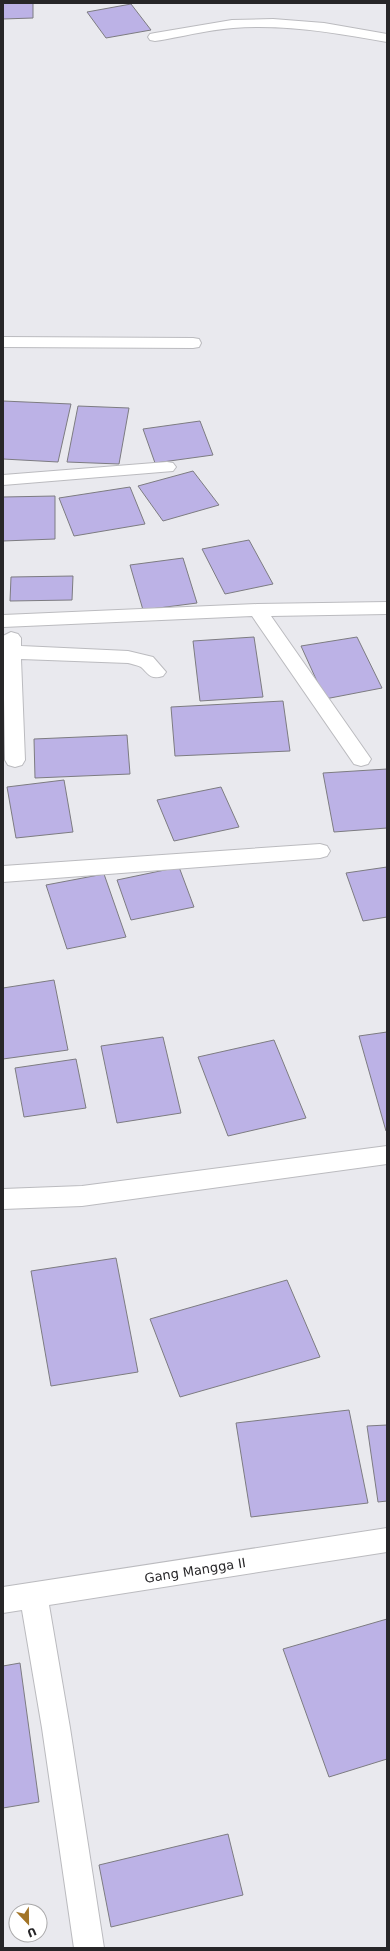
<svg xmlns="http://www.w3.org/2000/svg" width="390" height="1951" viewBox="0 0 390 1951" font-family="'DejaVu Sans',sans-serif">
<rect width="100%" height="100%" fill="#e9e9ee"/>
<path fill="#bcb2e6" stroke="#7d7c81" d="M3,3H33V18L3,19Z
M131,4L151,30L106,38L87,12Z
M3,401L71,404L58,462L3,459Z
M78,406L129,408L119,464L67,462Z
M200,421L213,455L155,463L143,429Z
M193,471L219,505L163,521L138,486Z
M130,487L145,524L74,536L59,498Z
M55,496V539L3,541V497Z
M249,540L273,584L225,594L202,549Z
M183,558L197,603L143,610L130,565Z
M73,576L72,600L10,601L11,577Z
M254,637L263,697L200,701L193,641Z
M357,637L382,688L325,699L301,646Z
M283,701L290,751L175,756L171,707Z
M127,735L130,774L35,778L34,739Z
M387,769V828L334,832L323,773Z
M64,780L73,832L16,838L7,787Z
M221,787L239,827L174,841L157,800Z
M179,867L194,907L131,920L117,880Z
M387,867V917L363,921L346,873Z
M104,874L126,937L67,949L46,885Z
M54,980L68,1050L3,1059V988Z
M387,1032V1131H386L359,1036Z
M163,1037L181,1113L117,1123L101,1046Z
M274,1040L306,1118L228,1136L198,1057Z
M76,1059L86,1108L24,1117L15,1068Z
M116,1258L138,1372L51,1386L31,1271Z
M287,1280L320,1357L180,1397L150,1319Z
M349,1410L368,1503L251,1517L236,1423Z
M387,1425V1501L378,1502L367,1426Z
M387,1619V1759L329,1777L283,1649Z
M20,1663L39,1802L3,1808V1666Z
M228,1834L243,1895L111,1927L99,1865Z"/>
<g fill="none" stroke-linecap="round" stroke-linejoin="round">
<defs>
<path id="service" d="M273,19L324,23L387,34V42C336,33 285,24 233,28C207,30 181,37 155,41L150,40L148,37L150,34L155,33L232,20Z"/>
<path id="minor" d="M3,337L193,338L199,339L201,343L199,347L193,348L3,347Z
M167,462L173,463L176,467L173,471L3,485V475Z
M387,602V614L271,616L371,759L368,764L361,766L354,764L252,616L3,627V615L257,604Z
M11,632L18,634L21,638V646L128,651L153,657L166,672L163,676C150,680 149,674 141,667C137,665 132,664 128,663L21,659L25,760L22,765L15,767L8,765L5,760L3,636Z
M320,844L327,846L330,851L327,856L320,858L3,882V866Z
M387,1146V1164L82,1206L3,1209V1189L82,1186Z
M387,1528V1552L49,1605L70,1728L104,1948H74L42,1728L22,1610L3,1613V1587Z"/>
</defs>
<use href="#service" stroke="#bbbbbf" stroke-width="2"/>
<use href="#minor" stroke="#bbbbbf" stroke-width="2"/>
<use href="#service" fill="#fff" fill-rule="evenodd"/>
<use href="#minor" fill="#fff" fill-rule="evenodd"/>
</g>
<g text-anchor="middle" stroke-width="3" stroke-linejoin="round" paint-order="stroke">
<g font-size="13" fill="#272628" stroke="#fff">
<text transform="translate(195 1570) rotate(-9)" y="5">Gang Mangga II</text>
</g>
</g>
<rect width="390" height="1951" fill="none" stroke="#272628" stroke-width="8"/>
<g transform="translate(28 1923) rotate(158)"><circle r="19" fill="#ffffff" stroke="#a9a8a9"/>
<path d="M0-3L7 15L0 10L-7 15Z" fill="#a27426"/>
<text y="-6" font-size="11" font-weight="bold" text-anchor="middle" fill="#272628">U</text>
</g>
</svg>
